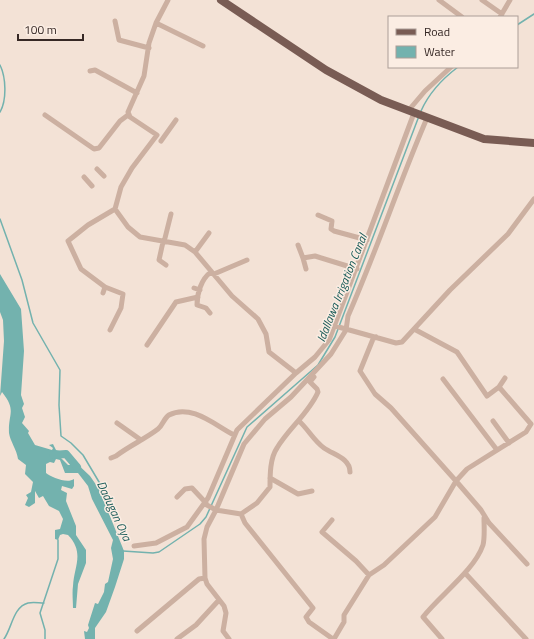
<svg xmlns="http://www.w3.org/2000/svg" width="534" height="639" viewBox="0 0 534 639" font-family="'Titillium Web',sans-serif">
<rect width="100%" height="100%" fill="#f3e2d6"/>
<path fill="#73b2ae" d="M0,274L21,309L24,351L21,395L24,404L22,408L25,417L22,423L29,431L28,433L35,445L52,450L53,448L49,445L53,444L56,450L64,452L63,456L60,457L68,465H72L69,460L71,458L90,476L99,489L124,551V559L115,587L106,612L95,628V639H85L84,631L87,632L89,628L88,625L95,603L98,604L104,592L105,584L108,582L113,559L111,548L113,540L92,499L88,486L78,473H65L60,460L56,459L54,463L50,462L46,464V473C51,477 67,484 74,479V486L72,489L62,486L61,490L67,493L66,501L76,526V535L86,550V563L78,584L76,608H73C73,601 72,593 73,586C74,566 85,553 68,535L63,534L60,535L58,540L55,539V530L60,529L63,519L59,511L49,506L43,496L39,498L35,491V503L29,507L25,505L28,498L26,495L31,492L33,482L25,474L26,465L18,459C17,450 10,441 9,433C8,413 17,411 2,392L0,396L4,341L3,320L0,312Z"/>
<g fill="none" stroke-linecap="round" stroke-linejoin="round">
<path stroke="#73b2ae" stroke-width="1.5" d="M517,25L534,14
M0,65C6,77 7,100 0,112
M421,111C429,93 442,79 458,67
M0,219L22,280L33,323L60,370L59,405L61,436L71,443L83,455L102,487
M123,551L153,553L159,552L200,524L206,517L247,427L318,365L335,337L419,116
M4,639C12,628 13,607 28,603C33,602 39,603 44,603
M45,639V630L40,613L58,559V540"/>
<path stroke="#73b2ae" stroke-width="8" d="M53,455L66,454L77,467"/>
<path stroke="#ccb0a1" stroke-width="5" d="M168,0L156,23L149,43L144,76L128,112L130,117L157,135L132,168L121,187L115,209L128,227L140,237L185,245L195,252L232,296L258,319L266,334L269,352L296,373
M439,0L462,17
M482,0L502,14
M500,17L510,0
M115,21L119,40L149,48
M156,23L203,46
M90,71L95,70L137,93
M408,111L425,91L451,67
M45,115L94,149L99,148L120,121L128,115
M161,141L176,120
M97,169L104,176
M84,177L92,186
M318,215L332,221L331,229L334,231L367,240
M163,242L159,260L166,265
M164,242L171,214
M298,245L303,258
M195,252L209,233
M306,269L303,258L315,256L357,269
M214,274L247,260
M194,288L200,290
M103,293L105,287
M210,313L206,308L197,305C197,294 201,279 211,272
M335,326L396,343L402,342L450,290L508,234L534,199
M414,329L457,352L487,396L499,387L531,424L526,432L467,469L456,481L481,510L489,523L527,564
M110,330L121,308L123,294L105,287L81,269L68,241L88,225L115,209
M147,345L176,302L198,297
M443,379L497,450
M499,387L505,378
M299,421C308,429 314,441 324,448C334,455 350,458 350,472
M493,421L509,443
M117,423L141,440
M111,458L116,456C129,446 145,439 158,429C163,425 164,418 169,415C191,403 216,426 234,435
M270,478L298,494L312,491
M177,497L185,489L192,488L206,503
M205,504L216,510L241,514L245,523L313,608L306,617L309,622L333,639
M241,514L257,503L270,487C270,475 270,458 277,448C289,428 309,413 318,392L317,389L310,382L314,377
M332,520L322,532L356,561L369,575
M134,546L156,543L187,527L208,498L237,430L296,373L315,357L329,340L414,113
M465,573L526,639
M137,631L199,579L205,578
M177,639L196,625L219,600
M229,639L223,631L226,613L224,606L207,584L205,578L204,539L207,527L216,510L244,444L265,419L291,397L331,354L346,330L348,316C377,250 399,183 427,118
M334,639L344,622V615L369,575L384,565L435,517L456,481L391,408L375,394L360,371L373,339L376,337
M442,639L423,617C440,595 474,571 483,545C485,537 484,526 484,518"/>
<path stroke="#795c54" stroke-width="8" d="M221,0L326,70L381,100L484,139L534,143"/>
</g>
<g text-anchor="middle" stroke-width="3" stroke-linejoin="round" paint-order="stroke">
<g font-size="12" font-style="italic" fill="#175a57" stroke="#fbede3">
<text transform="translate(342 288) rotate(-68)" y="4">Idallawa Irrigation Canal</text>
<text transform="translate(114 511) rotate(65)" y="4">Dadugan Oya</text>
</g>
</g>
<rect x="388" y="16" width="130" height="52" fill="#fbede3" stroke="#ac9e97"/>
<rect x="396" y="29" width="20" height="6" fill="#795c54" stroke="#ac9e97"/>
<text x="424" y="36" font-size="12" fill="#362825">Road</text>
<rect x="396" y="46" width="20" height="12" fill="#73b2ae" stroke="#ac9e97"/>
<text x="424" y="56" font-size="12" fill="#362825">Water</text>
<path d="M18 34v6h65v-6" fill="none" stroke="#362825" stroke-width="2"/>
<text x="24" y="34" font-size="12" fill="#362825" stroke="#fbede3" stroke-width="3" paint-order="stroke">100 m</text>
</svg>
